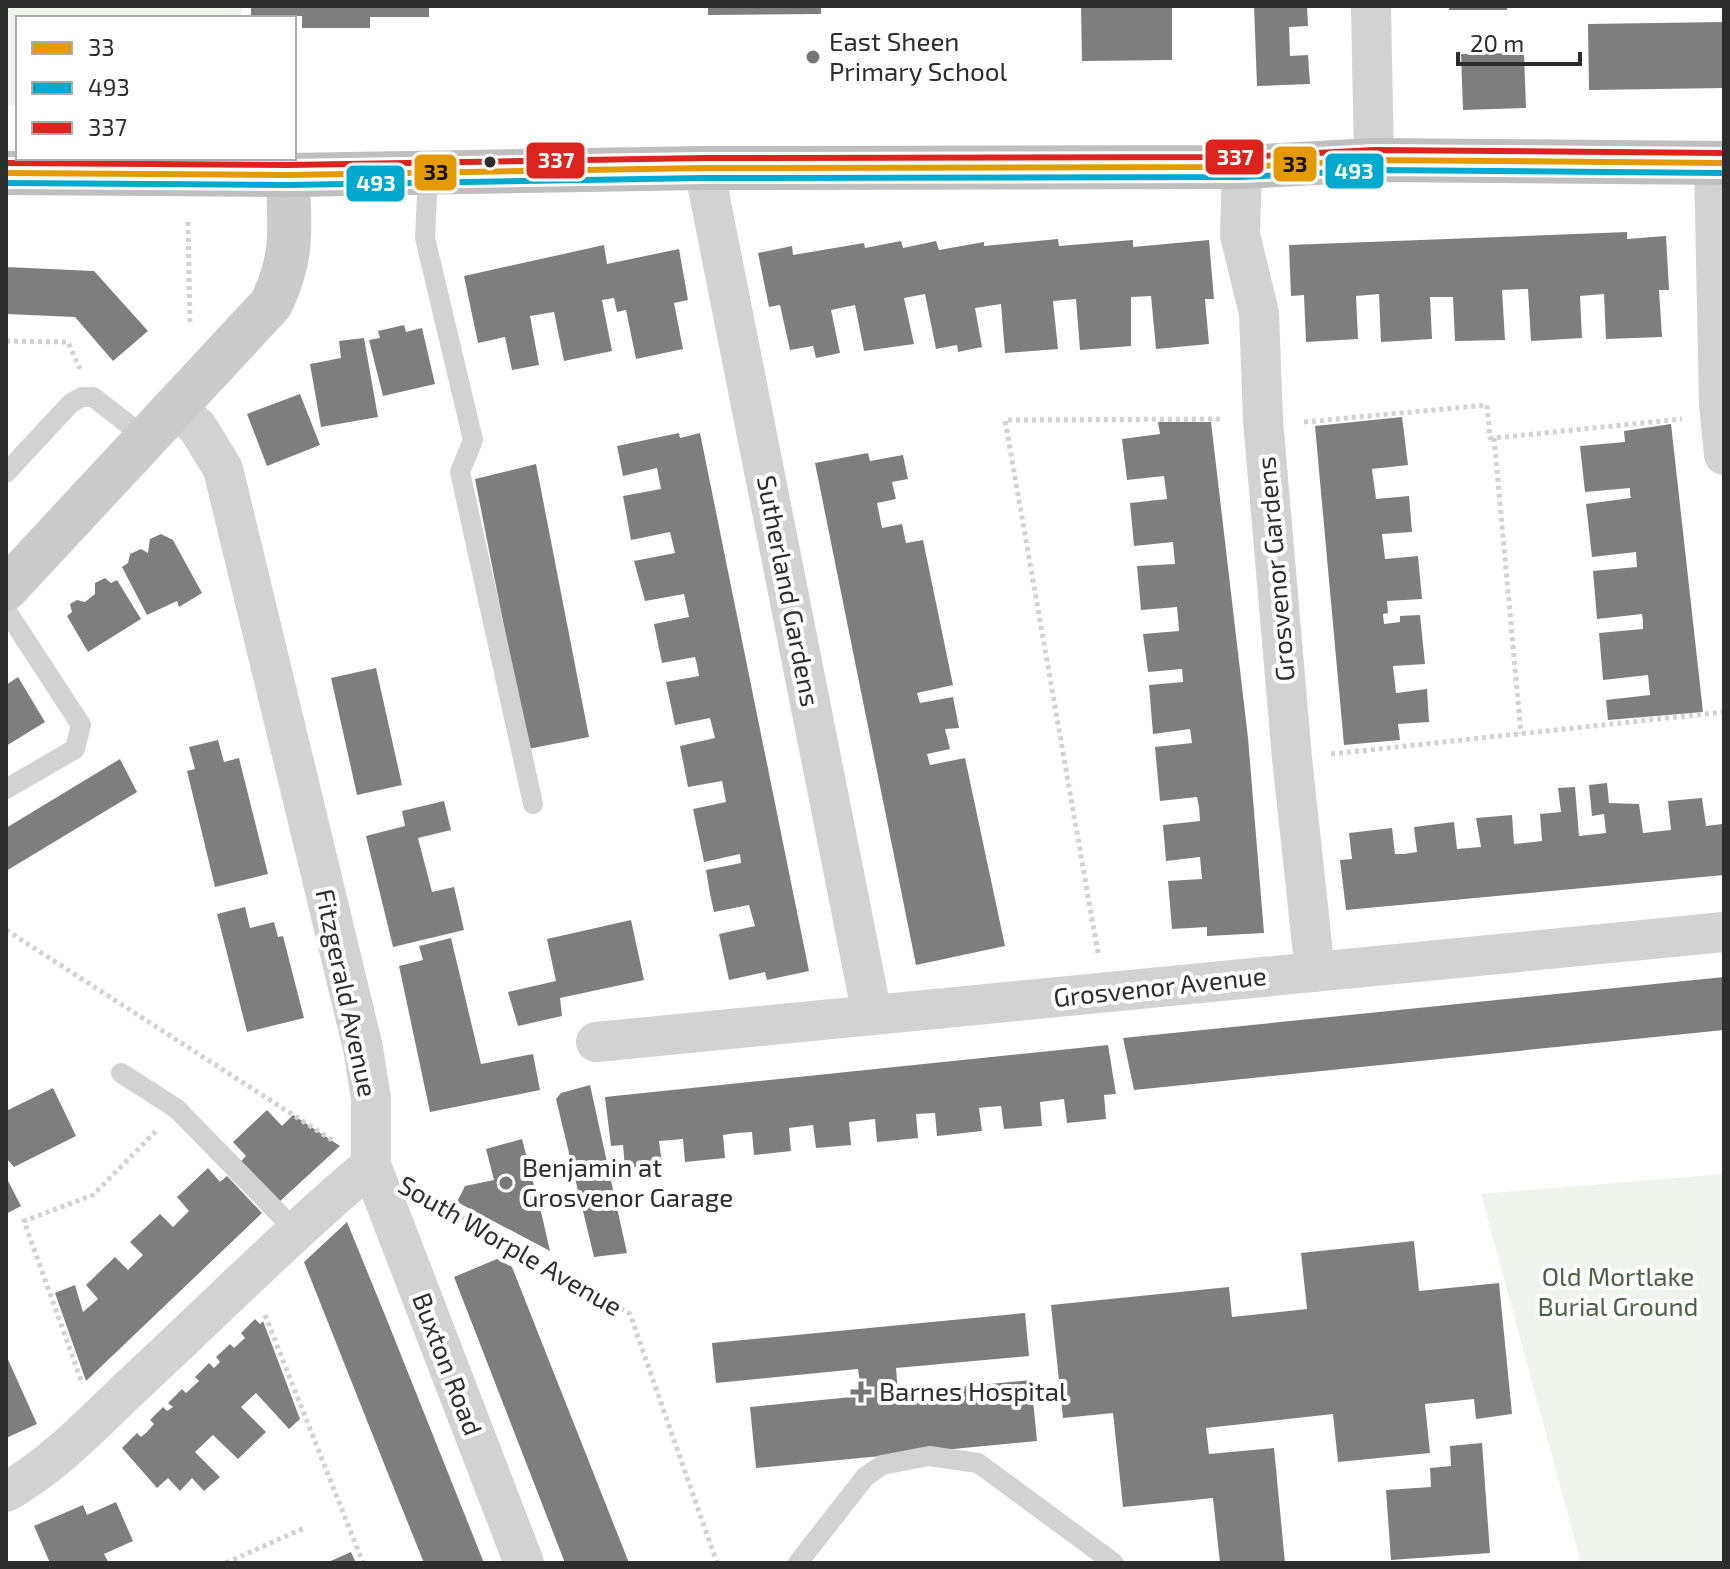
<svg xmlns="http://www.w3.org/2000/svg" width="1730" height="1569" viewBox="0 0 1730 1569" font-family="'Exo 2',sans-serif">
<rect width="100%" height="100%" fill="#fff"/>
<path fill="#eef3ec" d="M6,6H242L241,18H18V105H6Z
M1724,1174V1563H1581L1481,1194Z"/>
<path fill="#7e7e7e" d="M251,6H429V17H370V28H302V16L251,17Z
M708,6H821V14L708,15Z
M1081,6H1172V60L1082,61Z
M1254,6H1307L1308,26L1289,27L1290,56L1308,55L1310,84L1257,86Z
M1449,6H1507V10H1449Z
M1724,22V88L1589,90L1588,24Z
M1524,53L1526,108L1463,110L1461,54Z
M1627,232V239L1666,236L1669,290H1659L1662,337L1606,339L1604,294L1580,296L1582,338L1531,341L1528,289L1502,290L1505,340L1455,341L1453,297H1430L1432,339L1381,342L1379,294L1356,296L1358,339L1306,342L1304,295L1291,296L1289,245Z
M1058,239L1059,246L1133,240V247L1209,240L1214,299H1205L1209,344L1156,349L1151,296L1131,297V346L1080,350L1076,299L1053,301L1058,349L1005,353L1001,304L975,308L982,347L958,352L957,345L936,349L925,294L904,298L914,344L864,351L855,305L831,310L840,353L816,358L813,346L790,350L780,305L769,307L758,253L792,246L793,255L864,243L865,248L901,241L903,248L936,241L939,250L984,242V246Z
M604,245L607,264L679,249L688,300L674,303L683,349L636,359L626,310L617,312L614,298L602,300L612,351L564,361L554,312L530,316L539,365L512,370L505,337L478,343L464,276Z
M6,267L94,271L148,331L113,361L75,317L6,314Z
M404,325L406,332L422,328L435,384L383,396L369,340L380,338L378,331Z
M364,338L378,417L321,427L310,364L341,358L339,341Z
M300,394L320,445L267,466L247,414Z
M1402,417L1408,465L1372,469L1376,499L1409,496L1412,532L1382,534L1385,559L1418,556L1422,599L1387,601L1388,613L1383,614L1384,624L1400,622V616L1420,615L1425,664L1393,666L1396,693L1427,689L1429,722L1398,724L1400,740L1344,745L1315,426Z
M1158,422H1211L1248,738L1264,933L1207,936V927L1172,929L1168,881L1202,879L1200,857L1166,861L1163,825L1200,821L1199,807L1197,797L1160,801L1155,747L1192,743L1190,729L1153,734L1149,685L1183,682L1182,669L1148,672L1143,634L1179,631L1178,618L1177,607L1141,610L1137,566L1175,564L1174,554L1173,542L1134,546L1130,503L1167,499L1164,476L1127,480L1122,439L1160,434Z
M1671,424L1703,712L1608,720L1606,700L1650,695L1648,675L1603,680L1599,633L1643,629V622L1642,614L1597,619L1593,571L1637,567L1636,552L1592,557L1586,504L1631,498L1630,493V488L1585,492L1580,446L1625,442L1624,431Z
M679,433L680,438L700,433L809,971L767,980L765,972L729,980L719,934L755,926L752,916L749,905L714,912L710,894L706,870L741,863L740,854L704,862L693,809L726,802L724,791L722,781L688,787L680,746L715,738L710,718L675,725L666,682L699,676L697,665L695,657L662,663L654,624L689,617L684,594L645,601L634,561L675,553L670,532L631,540L623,496L661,489L657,468L623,476L617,446Z
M868,453L870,461L903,455L908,479L892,482L896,499L877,503L882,528L902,524L906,543L923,540L953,685L917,693L920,703L953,697L959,728L945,729L950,749L927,754L930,765L965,758L1005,946L916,965L815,463Z
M536,464L589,737L528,749L475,479Z
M161,534L173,540L202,593L179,607L177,601L147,615L122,567L128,563L130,554L141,549L148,553L150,539Z
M105,578L111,583L117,580L141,619L88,652L67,616L72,612L70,604L77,600L85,602L95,594V583Z
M376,668L402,785L357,795L331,678Z
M18,677L45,722L6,746V685Z
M218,740L224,762L239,758L268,874L215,887L187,771L195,769L189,747Z
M120,759L137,792L6,871V828Z
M1607,783L1609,803L1639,804L1643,833L1671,830L1668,801L1702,798L1706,826L1722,824L1724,875L1346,910L1340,860L1352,859L1349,833L1392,828L1395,854H1404L1417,852L1414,827L1454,822L1457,849L1481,847L1476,818L1512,815L1514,844L1542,841L1540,814L1561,812L1558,788L1575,787L1579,836L1606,833L1604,814L1592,816L1589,785Z
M444,801L451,830L418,838L432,892L454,887L464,930L393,947L366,836L405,826L402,811Z
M245,907L250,928L274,922L278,937L283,936L304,1018L247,1032L217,914Z
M631,920L644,980L560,998L562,1016L518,1026L508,992L556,981L547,939Z
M451,938L481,1064L533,1054L540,1090L430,1112L399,966L423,960L419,946Z
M1724,977V1030L1134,1090L1123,1038Z
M1108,1045L1116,1094L1104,1095L1106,1119L1067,1123L1064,1099L1040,1102L1042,1126L1004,1129L1001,1106L988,1107L979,1108L982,1131L937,1136L935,1113L916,1114L918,1138L877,1142L875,1119L849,1122L851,1145L816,1148L813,1125L789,1128L791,1151L754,1155L752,1132L736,1133L723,1135L725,1158L685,1162L683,1139L659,1141L662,1164L625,1168L623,1145L611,1146L605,1097Z
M590,1085L627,1253L594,1257L556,1099L561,1093Z
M53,1088L76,1136L14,1167L6,1158V1111Z
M267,1110L282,1126L293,1115L340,1146L278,1203L240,1162L246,1156L233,1142Z
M522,1139L542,1216L550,1251L457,1202L465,1186L494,1180L486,1149Z
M208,1168L220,1182L227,1176L262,1213L86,1381L55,1293L75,1285L83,1312L98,1299L86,1285L115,1257L128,1270L143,1255L130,1242L160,1214L173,1227L189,1211L177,1197Z
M6,1177L21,1206L6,1214Z
M347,1222L387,1320L484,1563H424L385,1466L304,1262Z
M1414,1241L1419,1291L1499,1283L1512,1414L1476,1419L1474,1399L1425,1404L1430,1453L1338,1462L1333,1414L1206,1428L1209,1454L1274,1448L1285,1563H1220L1213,1498L1123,1507L1113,1413L1063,1418L1051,1305L1229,1287L1232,1317L1307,1309L1301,1253Z
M497,1259L512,1267L629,1563H565L454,1277Z
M1025,1313L1029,1356L896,1368L898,1393L1031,1380L1037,1441L756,1468L750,1407L862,1396L858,1369L716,1383L712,1343Z
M255,1319L260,1324L263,1321L300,1419L289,1429L256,1393L241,1407L266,1432L238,1459L213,1435L195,1452L220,1477L204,1491L192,1478L180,1491L168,1478L157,1488L122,1448L137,1433L141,1437L147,1432L154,1424L150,1420L163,1407L167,1411L173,1407L168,1403L182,1389L186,1393L199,1381L195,1377L209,1363L214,1368L220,1362L216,1357L230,1344L234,1348L245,1338L241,1333Z
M6,1355L37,1424L6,1438Z
M1482,1443L1490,1553L1391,1560L1386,1490L1431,1487L1430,1468L1451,1466L1450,1446Z
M116,1502L133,1541L104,1554L109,1563H50L34,1526L83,1505L87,1515Z
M351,1552L356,1563H326Z"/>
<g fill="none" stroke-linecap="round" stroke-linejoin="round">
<path stroke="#d2d2d2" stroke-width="5" stroke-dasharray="4 4" stroke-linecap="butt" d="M188,222L190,326
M6,341L68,342L80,369
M1304,422L1487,405L1490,438H1494L1682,419
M1494,438L1521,734
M1331,754L1724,712
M6,930L332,1140
M1098,953L1005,420L1222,419
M426,1197L630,1314L717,1563
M265,1315L363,1563
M81,1380L24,1221L93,1195L157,1130
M226,1563L304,1528"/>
<path stroke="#d2d2d2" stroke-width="20" d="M428,173L425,238L473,440L460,472L533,804
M6,473L71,403L82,397H93L146,438
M6,610L81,725L75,749L6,789
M121,1073L177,1109L295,1230
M798,1563L865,1477L882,1465L929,1456L978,1463L1114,1563"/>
<path stroke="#d2d2d2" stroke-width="40" d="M1371,6L1374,160
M1714,164L1719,404L1724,455
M1242,167L1240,235L1259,313L1263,420L1292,758L1315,972
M704,168L872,1015
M596,1042L1724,932
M371,1165L524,1563
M6,1492C54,1465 93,1423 132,1386C212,1312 288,1235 371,1165V1099L363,1048L223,469L198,428L175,406"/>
<path stroke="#cbcbcb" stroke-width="44" d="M6,589L271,304C295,254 289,228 288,175"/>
<path stroke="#bfbfbf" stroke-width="44" d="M6,173L288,175L704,168L1242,167L1374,160L1724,163"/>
<defs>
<path id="bus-1" d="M6,173L288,175L704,168L1242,167L1374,160L1724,163"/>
<path id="bus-2" d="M6,183L288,185L704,178L1242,177L1374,170L1724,173"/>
<path id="bus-3" d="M6,163L288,165L704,158L1242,157L1374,150L1724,153"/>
</defs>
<use href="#bus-1" stroke="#fff" stroke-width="12"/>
<use href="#bus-2" stroke="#fff" stroke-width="12"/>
<use href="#bus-3" stroke="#fff" stroke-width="12"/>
<use href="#bus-1" stroke="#e39a04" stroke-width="6"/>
<use href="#bus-2" stroke="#00a9ce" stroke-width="6"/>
<use href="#bus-3" stroke="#dc241f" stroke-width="6"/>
</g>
<g fill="#767676" stroke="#fff" stroke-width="3">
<circle cx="813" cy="57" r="8"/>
<circle cx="506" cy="1183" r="8"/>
<path d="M857 1380h8v8h8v8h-8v8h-8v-8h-8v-8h8z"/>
</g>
<circle fill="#2d2d2d" stroke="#fff" stroke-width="3" cx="490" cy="162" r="7"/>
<g text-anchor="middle" stroke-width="8" stroke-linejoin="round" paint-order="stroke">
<g font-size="26" fill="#2d2d2d" stroke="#fff" text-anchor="start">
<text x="829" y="51">East Sheen<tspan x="829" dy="30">Primary School</tspan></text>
<text x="522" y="1177">Benjamin at<tspan x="522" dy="30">Grosvenor Garage</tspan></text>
<text x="879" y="1401">Barnes Hospital</text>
</g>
<g font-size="26" fill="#2d2d2d" stroke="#fff">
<text transform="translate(1276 569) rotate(-95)" y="9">Grosvenor Gardens</text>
<text transform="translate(788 591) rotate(79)" y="9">Sutherland Gardens</text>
<text transform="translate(1160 987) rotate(-6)" y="9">Grosvenor Avenue</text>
<text transform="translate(346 993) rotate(78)" y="9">Fitzgerald Avenue</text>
<text transform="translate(510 1246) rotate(30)" y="9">South Worple Avenue</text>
<text transform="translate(447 1364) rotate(69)" y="9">Buxton Road</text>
</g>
<g font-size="26" fill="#4a6340" stroke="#fff">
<text x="1618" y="1286">Old Mortlake<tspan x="1618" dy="30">Burial Ground</tspan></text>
</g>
</g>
<g stroke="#fff" stroke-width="3">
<rect x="1204" y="138" width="61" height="38" rx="8" fill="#dc241f"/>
<rect x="525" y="141" width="61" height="39" rx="8" fill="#dc241f"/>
<rect x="1272" y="145" width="46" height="38" rx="8" fill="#e39a04"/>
<rect x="1324" y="152" width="61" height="38" rx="8" fill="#00a9ce"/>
<rect x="413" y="153" width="45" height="39" rx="8" fill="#e39a04"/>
<rect x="345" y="164" width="61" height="39" rx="8" fill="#00a9ce"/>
</g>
<g font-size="22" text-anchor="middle" font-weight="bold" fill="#fff">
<text x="1235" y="165">337</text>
<text x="556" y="168">337</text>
<text x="1354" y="179">493</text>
<text x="376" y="191">493</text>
</g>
<g font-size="22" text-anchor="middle" font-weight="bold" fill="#111">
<text x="1295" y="172">33</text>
<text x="436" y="180">33</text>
</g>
<rect width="1730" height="1569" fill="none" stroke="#2d2d2d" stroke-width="16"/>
<rect x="16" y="16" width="280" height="144" fill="#ffffff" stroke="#ababab" stroke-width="2"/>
<rect x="32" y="42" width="40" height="12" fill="#e39a04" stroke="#ababab" stroke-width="2"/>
<text x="88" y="56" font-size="24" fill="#2d2d2d">33</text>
<rect x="32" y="82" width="40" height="12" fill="#00a9ce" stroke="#ababab" stroke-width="2"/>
<text x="88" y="96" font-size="24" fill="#2d2d2d">493</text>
<rect x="32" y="122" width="40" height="12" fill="#dc241f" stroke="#ababab" stroke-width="2"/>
<text x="88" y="136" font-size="24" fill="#2d2d2d">337</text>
<path d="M1458 52v12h122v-12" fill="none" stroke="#2d2d2d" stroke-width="4"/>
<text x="1470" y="52" font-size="24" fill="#2d2d2d" stroke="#ffffff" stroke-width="6" paint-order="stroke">20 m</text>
</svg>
